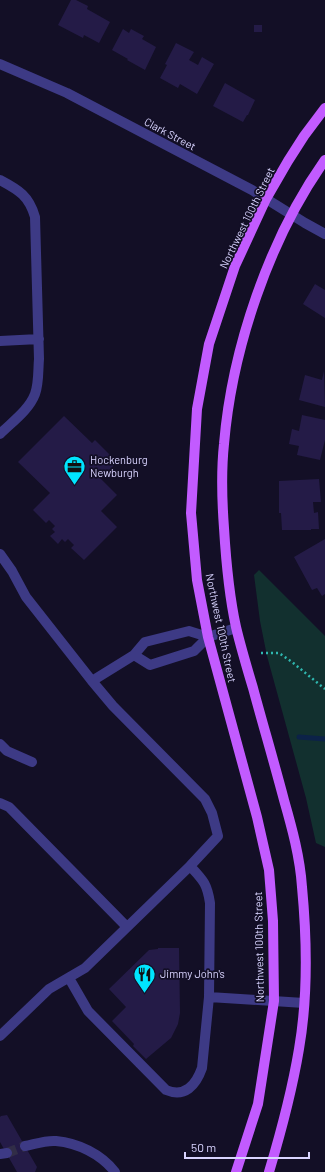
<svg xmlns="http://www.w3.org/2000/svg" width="325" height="1172" viewBox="0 0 325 1172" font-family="Barlow,sans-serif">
<rect width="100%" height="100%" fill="#130f26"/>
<path fill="#12302f" d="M259,570L325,636V847L316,843L306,798L267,656L260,621L254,575Z"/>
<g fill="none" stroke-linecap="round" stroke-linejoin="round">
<path stroke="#0c2248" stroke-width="5" d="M299,737L325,739"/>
</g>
<path fill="#241b47" d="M71,0H76L88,6L87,9L110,22L99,43L84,35L83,38L58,25Z
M254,25H262V32H254Z
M123,29L129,33L131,29L144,36L142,39L156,47L145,70L127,60L128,59L112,50Z
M176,43L194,52L189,60L198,65L202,57L214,64L197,94L180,84L178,88L160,78L167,65L165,64Z
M225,83L255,100L248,115H247L243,122L213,106Z
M315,284L325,290V318L303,304Z
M324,371L325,407L299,400L305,375L322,380Z
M302,415L325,420V440L320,460L297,455L299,446L289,444L292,429L299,431Z
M64,416L92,443L95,440L117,462L101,479L117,495L101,511L117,527L84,560L71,548L74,545L68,539L65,542L62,539L58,544L50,536L55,532L52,529L55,526L49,520L46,523L33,510L50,493L18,462Z
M319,479L321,502H313L314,513L318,512L319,529H311V530H282L281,513H279V481Z
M325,539V594L322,596L317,588L312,590L294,557Z
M158,948H179L180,1013L178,1024L171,1038L146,1059L133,1046L134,1044L112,1021L126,1007L109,989L149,950L158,949Z
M7,1115L37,1167L35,1172H17L0,1142V1117L1,1116Z"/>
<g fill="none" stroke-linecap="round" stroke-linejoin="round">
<path stroke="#312d47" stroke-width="10" stroke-dasharray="10 5" stroke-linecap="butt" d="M7,1153L25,1146"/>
<path stroke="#2fb8b0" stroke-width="2.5" stroke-dasharray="2 3" stroke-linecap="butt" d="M261,653H279L292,662L325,689"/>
<path stroke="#3d3a85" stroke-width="10" d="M0,64L67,93L252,190L305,223L325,234
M0,180C19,190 29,196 35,217L39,359C38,370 39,383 35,394C29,410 12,422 0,434
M0,341L39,339
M0,554L12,571L26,597L92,681L113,706L205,799L212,813L218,836L190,866L85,968L49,989L0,1036
M134,655L150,665L194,651L208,637L236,628
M92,681L134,655L145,642L189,631L208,637
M0,744L7,751L32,762
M0,803L9,807L127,927
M69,978L88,1011L166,1090C185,1098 196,1085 202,1068L209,997L210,903C207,883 203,880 190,866
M209,997L304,1003
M25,1146C35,1144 46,1140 56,1141C78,1143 101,1154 115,1172
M0,1154L7,1153"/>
<path stroke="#c25bff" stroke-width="10" d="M236,1172L258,1104L274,1001L273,921L269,870L257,817L208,637L197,580L191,513L197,409L209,344L235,266L266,199L288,161L304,136L325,108
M269,1172C281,1132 292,1091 299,1049C308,997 307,940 302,887C300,857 292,828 284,800C274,762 263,725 253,688C247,668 241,648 236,627C229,595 226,561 224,528C222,501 221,472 224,444C232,349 269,239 325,160"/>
</g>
<defs>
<symbol id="office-pin" viewBox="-11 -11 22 30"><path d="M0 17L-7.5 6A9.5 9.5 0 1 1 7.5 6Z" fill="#00e5ff" stroke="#130f26"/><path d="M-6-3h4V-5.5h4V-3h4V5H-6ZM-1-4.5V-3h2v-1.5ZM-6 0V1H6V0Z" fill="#111"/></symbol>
<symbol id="restaurant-pin" viewBox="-11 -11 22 30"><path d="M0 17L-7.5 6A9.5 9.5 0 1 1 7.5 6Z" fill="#00e5ff" stroke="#130f26"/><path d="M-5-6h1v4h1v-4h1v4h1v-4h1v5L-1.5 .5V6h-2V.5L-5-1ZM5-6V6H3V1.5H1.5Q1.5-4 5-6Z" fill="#111"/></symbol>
</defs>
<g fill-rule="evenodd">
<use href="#office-pin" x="62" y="454" width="25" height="34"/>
<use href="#restaurant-pin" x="132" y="962" width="25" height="34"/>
</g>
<g text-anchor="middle" stroke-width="3.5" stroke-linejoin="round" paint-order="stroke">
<g font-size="11" fill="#d9d4ff" stroke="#130f26">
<text transform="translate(170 134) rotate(28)" y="4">Clark Street</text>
<text transform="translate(247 218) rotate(-64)" y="4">Northwest 100th Street</text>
<text transform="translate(221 628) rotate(78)" y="4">Northwest 100th Street</text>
<text transform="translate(259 947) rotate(-91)" y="4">Northwest 100th Street</text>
</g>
<g font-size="11" fill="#d9d4ff" stroke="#130f26" text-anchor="start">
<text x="90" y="464">Hockenburg<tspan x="90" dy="13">Newburgh</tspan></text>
<text x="160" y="978">Jimmy John's</text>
</g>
</g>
<path d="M185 1152v6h124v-6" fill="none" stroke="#d9d4ff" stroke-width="2"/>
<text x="191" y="1152" font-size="12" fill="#d9d4ff" stroke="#130f26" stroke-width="3" paint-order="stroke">50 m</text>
</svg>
